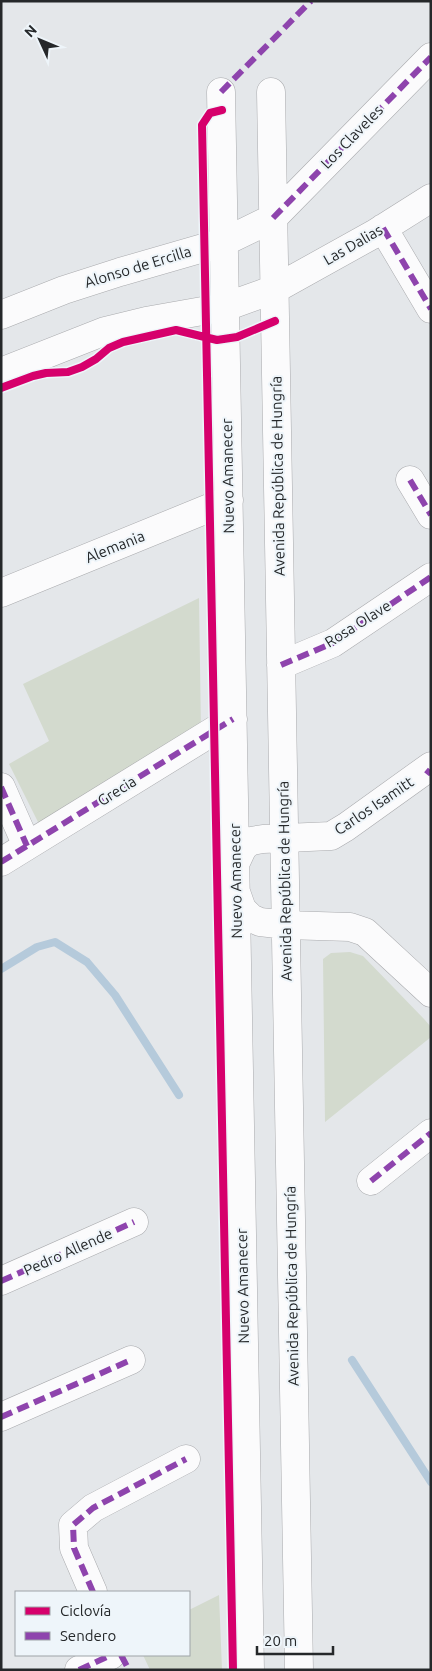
<svg xmlns="http://www.w3.org/2000/svg" width="432" height="1671" viewBox="0 0 432 1671" font-family="Ubuntu,sans-serif">
<rect width="100%" height="100%" fill="#e4e7ea"/>
<path fill="#d3dace" d="M199,598L201,732L40,826L9,764L49,741L23,684Z
M350,952L363,956L424,1019L431,1027V1037L325,1122L323,959L331,953Z
M219,1595L222,1670H150L143,1655H189V1610Z"/>
<g fill="none" stroke-linecap="round" stroke-linejoin="round">
<path stroke="#b5cadb" stroke-width="8" d="M1,969L37,947L55,942L87,962L115,995L179,1095
M352,1360L431,1482"/>
<defs>
<path id="street" d="M221,92L250,1670
M271,92L299,1670
M383,228L431,309
M1,315L64,290L120,272L224,242L273,218L431,57
M1,372L105,331L146,321L225,307L275,289L374,234L431,198
M410,480L431,515
M1,593L229,500
M281,665L333,643L431,577
M1,787L27,846
M1,862L233,719
M236,862L243,847L251,841L263,839L331,836L346,827L431,766
M236,892L242,909L251,918L260,922L286,925L350,927L365,932L431,993
M371,1181L431,1133
M1,1281L134,1222
M1,1417L131,1360
M93,1592L74,1548L73,1525L93,1508L186,1459
M79,1670L111,1655"/>
</defs>
<use href="#street" stroke="#a9aaad" stroke-width="29"/>
<use href="#street" stroke="#fbfbfc" stroke-width="28"/>
<path stroke="#8e44ad" stroke-width="6" stroke-dasharray="12 6" stroke-linecap="butt" d="M221,92L311,1
M273,218L431,57
M383,228L431,309
M410,480L431,515
M281,665L333,643L431,577
M426,770L431,774
M1,787L27,846
M1,862L233,719
M371,1181L431,1133
M1,1281L134,1222
M1,1417L131,1360
M93,1592L74,1548L73,1525L93,1508L186,1459
M121,1655L129,1670
M79,1670L111,1655"/>
<defs>
<path id="cycleway" d="M222,110L210,113L202,125L233,1670
M1,388L33,376L46,373L68,372L82,367L96,359L109,348L123,342L176,330L217,340L237,337L275,321"/>
</defs>
<use href="#cycleway" stroke="#eef5fa" stroke-width="11"/>
<use href="#cycleway" stroke="#d6006c" stroke-width="8"/>
</g>
<g text-anchor="middle" stroke-width="4" stroke-linejoin="round" paint-order="stroke">
<g font-size="15" fill="#25282a" stroke="#eef5fa">
<text transform="translate(352 137) rotate(-46)" y="5">Los Claveles</text>
<text transform="translate(353 245) rotate(-30)" y="5">Las Dalias</text>
<text transform="translate(138 267) rotate(-17)" y="5">Alonso de Ercilla</text>
<text transform="translate(228 476) rotate(-91)" y="5">Nuevo Amanecer</text>
<text transform="translate(278 476) rotate(-91)" y="5">Avenida República de Hungría</text>
<text transform="translate(115 547) rotate(-22)" y="5">Alemania</text>
<text transform="translate(358 624) rotate(-32)" y="5">Rosa Olave</text>
<text transform="translate(117 791) rotate(-32)" y="5">Grecia</text>
<text transform="translate(374 806) rotate(-34)" y="5">Carlos Isamitt</text>
<text transform="translate(236 881) rotate(-91)" y="5">Nuevo Amanecer</text>
<text transform="translate(285 881) rotate(-91)" y="5">Avenida República de Hungría</text>
<text transform="translate(68 1252) rotate(-24)" y="5">Pedro Allende</text>
<text transform="translate(243 1286) rotate(-91)" y="5">Nuevo Amanecer</text>
<text transform="translate(292 1286) rotate(-91)" y="5">Avenida República de Hungría</text>
</g>
</g>
<rect width="432" height="1671" fill="none" stroke="#25282a" stroke-width="5"/>
<rect x="15" y="1591" width="175" height="65" fill="#eef5fa" stroke="#9ea3a7"/>
<rect x="25" y="1607" width="25" height="8" fill="#d6006c" stroke="#9ea3a7"/>
<text x="60" y="1616" font-size="15" fill="#25282a">Ciclovía</text>
<rect x="25" y="1632" width="25" height="8" fill="#8e44ad" stroke="#9ea3a7"/>
<text x="60" y="1641" font-size="15" fill="#25282a">Sendero</text>
<g transform="translate(40 40) rotate(314)" stroke="#eef5fa" stroke-width="4" paint-order="stroke">
<path d="M0-4L9 19L0 12L-9 19Z" fill="#25282a"/>
<text y="-8" font-size="14" font-weight="bold" text-anchor="middle" fill="#25282a">N</text>
</g>
<path d="M257 1646v8h76v-8" fill="none" stroke="#25282a" stroke-width="2.5"/>
<text x="264" y="1646" font-size="15" fill="#25282a" stroke="#eef5fa" stroke-width="4" paint-order="stroke">20 m</text>
</svg>
